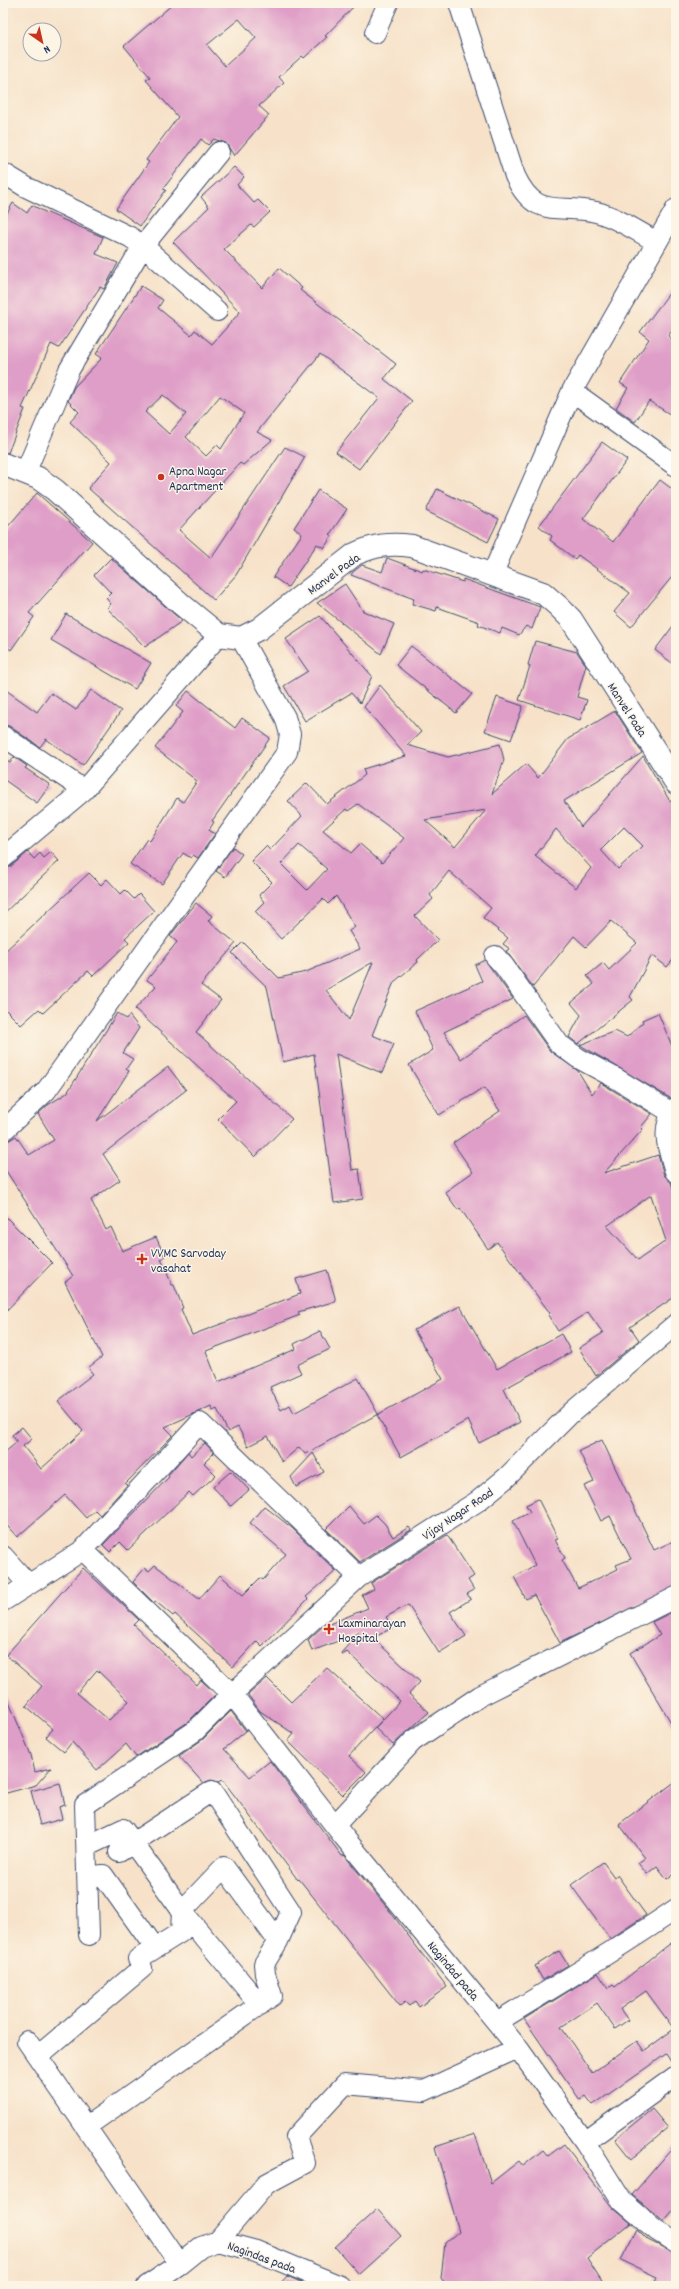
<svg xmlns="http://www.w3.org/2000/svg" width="679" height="2289" viewBox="0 0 679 2289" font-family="Dekko,sans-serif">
<rect width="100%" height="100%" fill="#fcf5e5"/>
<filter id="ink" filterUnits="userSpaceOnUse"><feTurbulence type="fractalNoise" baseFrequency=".025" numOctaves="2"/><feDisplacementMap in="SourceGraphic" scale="8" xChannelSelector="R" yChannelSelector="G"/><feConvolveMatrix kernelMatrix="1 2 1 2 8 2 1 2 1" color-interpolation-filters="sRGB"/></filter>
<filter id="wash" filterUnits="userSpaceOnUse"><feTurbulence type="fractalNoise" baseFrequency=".012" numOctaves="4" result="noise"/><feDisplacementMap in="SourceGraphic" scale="16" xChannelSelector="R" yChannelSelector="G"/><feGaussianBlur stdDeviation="0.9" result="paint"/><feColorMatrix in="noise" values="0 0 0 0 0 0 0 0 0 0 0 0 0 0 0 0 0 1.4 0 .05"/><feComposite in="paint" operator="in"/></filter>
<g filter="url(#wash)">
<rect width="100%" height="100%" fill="#f7e2c9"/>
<g id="blocks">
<path fill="#df9ec8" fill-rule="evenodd" d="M174,3H357L325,36L327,37L304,58L302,56L279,77L284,83L259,106L269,115L234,156L226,143L214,139L208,145L201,139L163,189L166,190L140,226L116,209L149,162L146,160L178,117L146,80L150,77L124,46ZM239,19L256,38L225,66L207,45Z
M234,167L244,177L237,185L254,203L258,200L270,212L254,227L251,225L224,249L262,288L279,268L302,288L300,290L396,364L384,379L412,401L359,469L336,452L379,398L320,354L257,432L272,440L243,465L240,463L179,530L211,558L285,447L305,457L236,575L214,600L88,488L111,462L70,422L79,412L68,401L74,387L102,358L96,354L141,286L163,300L158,308L191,335L195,330L212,344L240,312L173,242L209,207L201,197ZM163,395L186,414L169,434L145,412ZM220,396L244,413L221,449L217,445L206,456L186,437Z
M13,203L27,213L32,205L43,211L103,237L96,254L118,263L104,289L100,287L59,348L51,344L22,408L25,409L8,453L3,452V220Z
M676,284V325L668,336L676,342V418L649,401L635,422L616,408L628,388L620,383L649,339L640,332Z
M602,442L627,460L583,519L613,542L660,480L676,492V572L631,627L614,612L630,593L578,555L575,559L550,540L552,536L539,526Z
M437,489L499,519L488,542L426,511Z
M318,490L347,509L330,534L332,536L324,548L317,544L288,587L273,577L302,534L294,528Z
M37,493L92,542L29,613L34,617L11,650L3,644V532Z
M111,558L182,621L145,647L107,608L111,604L106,598L111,593L94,575Z
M387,558L422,571L423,569L463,582V579L540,607L532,629L526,626L519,635L502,628L500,633L478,625L479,622L437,607L436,611L412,604L414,599L351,575L353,572L362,565L382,572Z
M345,584L363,611L394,624L381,654L317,603Z
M66,614L151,663L135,689L51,640Z
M320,616L372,676L360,703L351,693L305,721L284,686L308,671L286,639Z
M676,622V666L655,650Z
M535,641L577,652L586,665L577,697L587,700L580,720L519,700L530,666L528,665Z
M411,646L472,694L456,713L396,665Z
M380,685L421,732L407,745L448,757L500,744L504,760L492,794L526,764L538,778L568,739L615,711L642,753L564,801L581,827L643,756L668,798L676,808V956L667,967L652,955L630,997L633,1000L578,1044L569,1037L581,1015L571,1003L594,984L587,976L603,963L609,970L637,943L611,921L586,947L574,936L533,987L506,951L510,949L503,944L508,938L483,918L491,908L449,871L430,895L433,899L415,916L438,940L417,960L418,962L394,982L372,1035L394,1044L382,1073L336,1054L352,1170L359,1169L363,1199L334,1203L314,1054L283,1062L267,987L232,953L243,942L279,978L306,972L360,949L349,931L355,927L336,896L328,904L323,899L281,939L255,911L264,902L259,895L272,882L251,861L266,846L270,850L302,816L288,801L307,783L327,804L365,775L363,769L406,756L364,707ZM358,804L404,838L382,863L360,844L351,853L323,830L346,809L348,811ZM486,810L455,847L425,820ZM624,827L643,846L618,869L601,850ZM556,829L591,868L576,888L535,856ZM299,845L327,869L307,890L281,864ZM373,962L349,1020L326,990Z
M3,688L37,712L51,693L76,710L91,690L121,711L83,765L46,739L40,747L9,726L3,725Z
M188,691L235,728L242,718L270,738L212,821L214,822L209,830L215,834L198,858L193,855L191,858L183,853L162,884L130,864L147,839L150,841L177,798L183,802L197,781L155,748L183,712L176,706Z
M497,697L523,706L511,740L485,731Z
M14,757L27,766L25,768L50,785L37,803L3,779V758L10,763Z
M233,847L242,854L225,877L216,871Z
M28,852L34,859L40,853L44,858L51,852L59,861L3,914V869L10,867Z
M89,873L101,885L107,879L121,894L125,890L134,899L139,894L154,911L125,938L129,942L93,976L88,971L43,1013L39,1009L21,1025L3,1007V953Z
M196,903L212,916L208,921L236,943L201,985L221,1000L196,1032L292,1119L255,1157L218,1119L236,1101L135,1009L156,986L147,980L177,942L170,936Z
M485,960L513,999L444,1032L461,1059L524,1015L550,1051L578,1071L592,1094L601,1083L652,1114L641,1127L643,1129L604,1173L658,1155L664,1175L671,1182L676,1198V1296L630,1327L639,1340L596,1376L579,1348L603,1333L588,1312L558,1331L548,1315L550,1313L497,1242L488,1249L460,1208L458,1210L445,1192L473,1172L453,1143L500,1111L484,1088L439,1115L409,1065L433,1050L415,1011L482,981L475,965ZM651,1195L666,1241L638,1260L607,1226Z
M117,1013L126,1019L129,1015L139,1028L123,1053L133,1059L126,1069L129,1071L97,1121L168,1067L186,1090L103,1154L120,1180L91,1200L106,1230L111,1227L122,1251L156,1237L165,1257L161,1259L172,1285H174L183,1308L181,1309L192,1335L300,1294L296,1279L327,1270L336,1301L298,1312L300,1315L206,1351L218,1382L296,1349L294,1344L320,1331L330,1349L297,1365L301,1373L270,1387L281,1410L290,1405L294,1413L358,1378L378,1414L305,1454L299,1447L282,1462L268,1436L248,1446L238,1427L228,1432L217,1409L213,1411L211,1406L165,1427L173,1435L125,1484L127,1485L100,1515L95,1510L86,1518L65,1495L17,1537L3,1521V1454L17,1442L12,1435L22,1427L32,1439L23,1446L41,1469L83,1431L58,1401L93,1374L88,1368L102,1357L65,1282L73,1276L3,1166V1144L16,1136L29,1155L54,1140L38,1114L48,1105L67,1093Z
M658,1013L676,1055V1097L670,1098L580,1045L615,1031L627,1037L643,1022L642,1020Z
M3,1214L52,1263L3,1314Z
M460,1306L497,1369L561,1334L571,1352L504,1389L520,1422L479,1443L468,1420L401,1457L377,1415L443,1379L414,1330Z
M602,1440L654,1550L676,1540V1586L560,1643L534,1595L526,1599L514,1577L535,1565L513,1521L530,1512L526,1505L538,1499L558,1539L555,1540L565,1558L562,1560L578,1588L618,1569L616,1565L631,1559L610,1516L601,1521L584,1486L594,1482L579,1451Z
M205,1443L214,1453L204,1463L216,1475L193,1496L189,1492L128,1550L120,1542L110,1552L103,1545L169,1477L168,1475L188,1452L191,1456Z
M313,1453L324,1472L296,1487L291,1477Z
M231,1471L249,1490L231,1506L213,1487Z
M264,1506L292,1528L336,1571L306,1597L308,1599L262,1646L257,1641L233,1667L175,1614L173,1616L155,1601L154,1603L133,1582L145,1568L149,1571L155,1565L199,1599L220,1575L243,1595L260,1578L263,1580L286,1554L250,1523Z
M349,1506L364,1524L376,1515L385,1524L393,1537L409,1527L411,1530L360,1562L326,1529Z
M447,1535L474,1576L468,1580L474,1590L467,1594L471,1599L450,1612L466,1636L439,1653L408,1605L386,1617L392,1628L373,1638L420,1682L409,1694L429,1712L393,1745L375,1728L400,1701L347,1652L342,1655L341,1653L359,1633L312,1651L308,1640L322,1627L368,1608L362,1595L374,1589L371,1583Z
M83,1568L139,1620L134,1625L197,1685L201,1680L216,1694L188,1722L136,1757L126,1744L97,1770L72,1742L64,1752L46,1737L53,1729L26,1706L42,1686L6,1655ZM97,1670L129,1701L109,1720L77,1693Z
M674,1611L676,1614V1731L630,1653L660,1635L652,1622Z
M327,1668L383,1719L349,1756L366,1772L343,1795L288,1741L294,1734L260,1711L248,1695L267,1678L291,1702Z
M3,1688L31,1755L35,1772L51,1768L36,1785L3,1794Z
M231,1711L246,1731L224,1749L250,1777L270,1761L342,1856L344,1855L389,1910L447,1987L419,2007L415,2001L409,2006L405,2002L400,2006L299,1879L298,1880L222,1779L219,1782L211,1780L203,1783L179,1756L203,1739Z
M676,1781V1872L667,1879L657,1866L647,1874L638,1863L645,1858L619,1824Z
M60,1783L65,1805L59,1807L62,1819L40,1825L31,1791Z
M603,1862L614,1877L617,1875L646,1915L610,1939L571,1885Z
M676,1939V2065H673L666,2054L593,2105L586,2096L580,2100L524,2019L598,1973L608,1988L613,1985L615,1987ZM646,1991L674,2029L644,2051L637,2041L592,2073L561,2027L597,2003L615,2029L628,2020L620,2009Z
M559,1951L568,1965L543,1980L535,1966Z
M652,2109L668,2128L631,2159L615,2139Z
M475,2134L491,2183L519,2161L523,2166L543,2150L548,2156L564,2144L612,2207L631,2223L587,2258L605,2286H447L441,2278L445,2243L459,2231L435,2147Z
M676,2144V2207L664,2221L632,2195Z
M377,2209L401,2236L359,2274L335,2247Z
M637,2229L648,2240L676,2254V2286H666L655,2281L657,2277L621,2260Z
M287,2276L307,2285L309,2286H278Z"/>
</g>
</g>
<g filter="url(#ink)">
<use href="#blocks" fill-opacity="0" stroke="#3c4a6e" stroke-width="1"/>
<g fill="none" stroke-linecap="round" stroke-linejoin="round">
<defs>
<path id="minor" d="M459,3L515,176C536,221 558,203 596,212C617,217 638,232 657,242
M375,33L388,3
M3,173L26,187L130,237L143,246L217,311
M572,391L676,466
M25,473L69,370L143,246L219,152
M492,575L572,391L676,209
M3,736L84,790
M3,858L84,790L219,635
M495,956L504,966L559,1044L578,1058L617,1079L672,1113
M3,1131L46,1091L287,752L290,734L285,717L241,638
M83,1550L200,1423L359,1577
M3,1556L28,1584
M3,1601L83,1550L232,1694L344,1837L518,2048L585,2142L622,2201L656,2230L676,2243
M335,1825L413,1741L480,1696L676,1597
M87,1846L123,1829L182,1911L260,2005
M88,1877L103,1875L155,1948
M89,1935L85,1805L195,1731L232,1694L359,1577L478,1501L506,1478L571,1413L676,1324
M497,2022C557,1985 618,1949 676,1909
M27,2041L180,2264
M38,2056L142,1968L138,1959L181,1932L182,1911L224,1867L278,1941
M87,2126L272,1996L265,1974L264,1964L278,1941L291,1912L212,1791L119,1852
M585,2142L676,2076
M218,2241L266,2184L305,2163L296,2137L345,2084L424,2091L518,2048
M147,2286L180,2264L201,2247L218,2241L256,2251L340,2286"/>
<path id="major" d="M3,464L38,478L55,490L181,604L219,635L241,638L259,629L355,554C375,545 390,543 412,546L543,593L558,606L571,619L676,783
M676,1109C661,1129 669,1149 676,1171"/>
</defs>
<use href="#minor" stroke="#3c4a6e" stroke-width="22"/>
<use href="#major" stroke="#3c4a6e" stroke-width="24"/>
<use href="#minor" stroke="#fff" stroke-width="20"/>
<use href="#major" stroke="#fff" stroke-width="22"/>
</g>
</g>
<g fill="#c8321e" stroke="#fcf5e5" stroke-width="1.5">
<circle cx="161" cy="477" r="4"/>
<path d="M140 1253h4v4h4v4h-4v4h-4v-4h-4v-4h4z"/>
<path d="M327 1623h4v4h4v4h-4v4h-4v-4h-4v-4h4z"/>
</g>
<g text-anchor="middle" stroke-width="3" stroke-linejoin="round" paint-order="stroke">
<g font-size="13" fill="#1b2f5e" stroke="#fcf5e5" text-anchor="start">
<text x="169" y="475">Apna Nagar<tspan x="169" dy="15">Apartment</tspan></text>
<text x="151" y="1257">VVMC Sarvoday<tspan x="151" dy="15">vasahat</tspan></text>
<text x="338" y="1627">Laxminarayan<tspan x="338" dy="15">Hospital</tspan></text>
</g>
<g font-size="13" fill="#1b2f5e" stroke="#fcf5e5">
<text transform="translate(333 573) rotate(-36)" y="5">Manvel Pada</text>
<text transform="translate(628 709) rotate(57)" y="5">Manvel Pada</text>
<text transform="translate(457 1513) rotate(-34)" y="5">Vijay Nagar Road</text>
<text transform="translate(454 1970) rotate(50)" y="5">Nagindad pada</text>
<text transform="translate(262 2256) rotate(20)" y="5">Nagindas pada</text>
</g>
</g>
<rect width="679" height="2289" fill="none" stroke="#fcf5e5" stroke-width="16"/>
<g transform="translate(42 42) rotate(146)"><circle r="19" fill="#fcf5e5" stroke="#a2a6af"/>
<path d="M0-3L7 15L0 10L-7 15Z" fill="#c8321e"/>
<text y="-6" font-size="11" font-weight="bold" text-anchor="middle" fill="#1b2f5e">N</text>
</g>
</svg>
